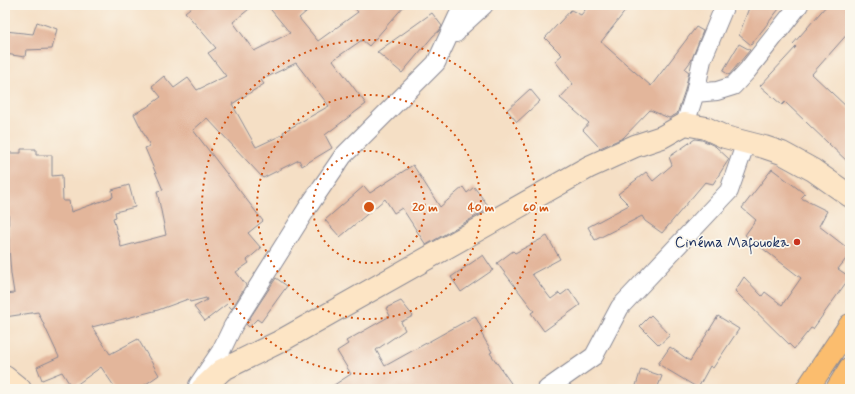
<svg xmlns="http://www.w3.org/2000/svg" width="855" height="394" viewBox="0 0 855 394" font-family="Mynerve,sans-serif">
<rect width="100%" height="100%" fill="#fbf7ec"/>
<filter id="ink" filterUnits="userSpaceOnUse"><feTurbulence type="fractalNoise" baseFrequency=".025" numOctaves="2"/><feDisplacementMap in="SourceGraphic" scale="8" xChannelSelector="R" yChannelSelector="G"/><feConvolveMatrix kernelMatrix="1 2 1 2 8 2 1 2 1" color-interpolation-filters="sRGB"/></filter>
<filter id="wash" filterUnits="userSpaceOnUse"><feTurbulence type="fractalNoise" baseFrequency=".012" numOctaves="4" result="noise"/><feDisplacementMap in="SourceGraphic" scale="16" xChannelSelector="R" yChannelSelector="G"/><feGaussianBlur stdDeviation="0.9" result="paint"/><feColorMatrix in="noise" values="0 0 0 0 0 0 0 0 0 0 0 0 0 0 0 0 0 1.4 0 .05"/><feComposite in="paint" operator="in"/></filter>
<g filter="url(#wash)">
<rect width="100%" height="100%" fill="#f5dfc5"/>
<g id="blocks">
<path fill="#e3b69b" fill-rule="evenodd" d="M194,5H254L233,22L254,51L290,33L267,5H314L299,18L318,41L358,12L352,5H405L369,46L362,40L333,60L366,104L325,135L332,148L302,166L299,160L263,178L207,118L193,130L263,221L248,233L261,248L247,260L249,263L236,272L246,285L232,309L227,304L205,321L194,307L207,300L206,298L190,302L188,299L158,310L92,327L110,354L138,339L159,375L139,389H116L101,367L72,388L62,372L42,380L37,367L59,357L38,312L5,317V294L14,293L11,274L9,248L8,188H5V153H21V149H36V155H52V176L62,175L63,201H69L71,212L113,197L112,190L129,185L135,207L115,212L116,217L113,218L121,247L166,235L157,191L163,190L145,148L150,146L134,114L147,107L161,97L152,86L164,76L174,88L188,78L197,90L226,76L208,53L216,48L185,12ZM296,63L329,106L283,132L284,134L256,147L232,104L264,84L261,80Z
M589,5H630L601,42L651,86L696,27L703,31L691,61L685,69L689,72L685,90L677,114L669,118L650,110L623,138L600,148L583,130L589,123L560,98L573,84L555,61L562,55L545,38L571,10L581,15Z
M750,5H782L751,45L739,35Z
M827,5H850V31L812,74L850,110V164L785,102L782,105L760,86L796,47L793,44Z
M432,13L442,26L439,31L433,36L402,73L377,52Z
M37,22L57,29L52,49L26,50L25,57L5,54V31L33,34Z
M739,44L750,50L729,75L723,71Z
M530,89L540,101L517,122L507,110Z
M695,139L702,140L715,146L729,159L713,184L705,182L662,233L645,221L642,216L595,240L588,227L629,205L618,194L646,172L653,181L672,165L669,157Z
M413,165L440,207L463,187L467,193L474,187L490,208L426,245L402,208L394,213L385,199L340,237L325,220L364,186L370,193Z
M772,169L805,194L801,198L827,211L819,226L850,250V254L838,269L850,277L813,329L811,328L794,349L735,291L744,277L762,296L765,292L782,305L801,278L745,235L756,220L742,208Z
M547,236L560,259L532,274L551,299L559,293L561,295L569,289L580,305L544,331L531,313L534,311L497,263L513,251L515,253Z
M483,255L493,270L461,292L451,277Z
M276,278L287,286L261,322L257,319L249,327L246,324Z
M401,301L413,316L401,322L405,330L376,350L385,366L475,316L483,331L481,333L492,352L490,353L515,389H328L351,374L337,351L348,344L346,341L390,316L386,308Z
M651,315L670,335L659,345L640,326Z
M718,316L739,329L713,368L710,366L698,388L658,364L670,347L690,361Z
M641,369L662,376L657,389H635Z"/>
</g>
</g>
<g filter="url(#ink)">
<use href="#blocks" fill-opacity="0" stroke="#888792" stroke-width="1"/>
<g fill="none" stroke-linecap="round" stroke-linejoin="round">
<defs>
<path id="street" d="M456,33L461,26L484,5
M695,93L717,91L733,86L747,71L799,5
M685,124L695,93L702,60L725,5
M198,385L221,351L233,326L308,207L343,156L436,63L463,5
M547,389L594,356L620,307L729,191L746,142"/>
<path id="secondary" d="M5,377L20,389
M202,389L222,370L279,342L589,167L635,146L662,137L685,124L706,128L725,137L764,147L782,153L813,170L850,196"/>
<path id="highway" d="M807,389L850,325
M837,389L850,368"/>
</defs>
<use href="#street" stroke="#888792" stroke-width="20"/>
<use href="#secondary" stroke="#888792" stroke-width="24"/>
<use href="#highway" stroke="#888792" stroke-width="24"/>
<use href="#street" stroke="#fff" stroke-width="18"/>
<use href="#secondary" stroke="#fde5c5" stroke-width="22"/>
<use href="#highway" stroke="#fbbd6e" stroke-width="22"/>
</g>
</g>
<g fill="none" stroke="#d45514" stroke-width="2" stroke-dasharray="2 4">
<circle cx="369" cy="207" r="56"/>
<circle cx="369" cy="207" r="112"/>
<circle cx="369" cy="207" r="167"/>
</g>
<circle fill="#c8321e" stroke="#fbf7ec" stroke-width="1.5" cx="797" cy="242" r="4"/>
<g text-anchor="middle" stroke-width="3.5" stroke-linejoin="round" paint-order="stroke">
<g font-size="15" fill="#1b2f5e" stroke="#fbf7ec" text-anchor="end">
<text x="789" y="247">Cinéma Mafouoka</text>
</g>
</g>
<circle cx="369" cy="207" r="6" fill="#d45514" stroke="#fbf7ec" stroke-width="2"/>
<g font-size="12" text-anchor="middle" font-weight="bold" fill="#d45514" stroke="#fbf7ec" stroke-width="3.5" stroke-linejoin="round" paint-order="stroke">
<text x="425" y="211">20 m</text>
<text x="481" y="211">40 m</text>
<text x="536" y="211">60 m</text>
</g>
<rect width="855" height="394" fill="none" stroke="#fbf7ec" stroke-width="20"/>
</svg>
